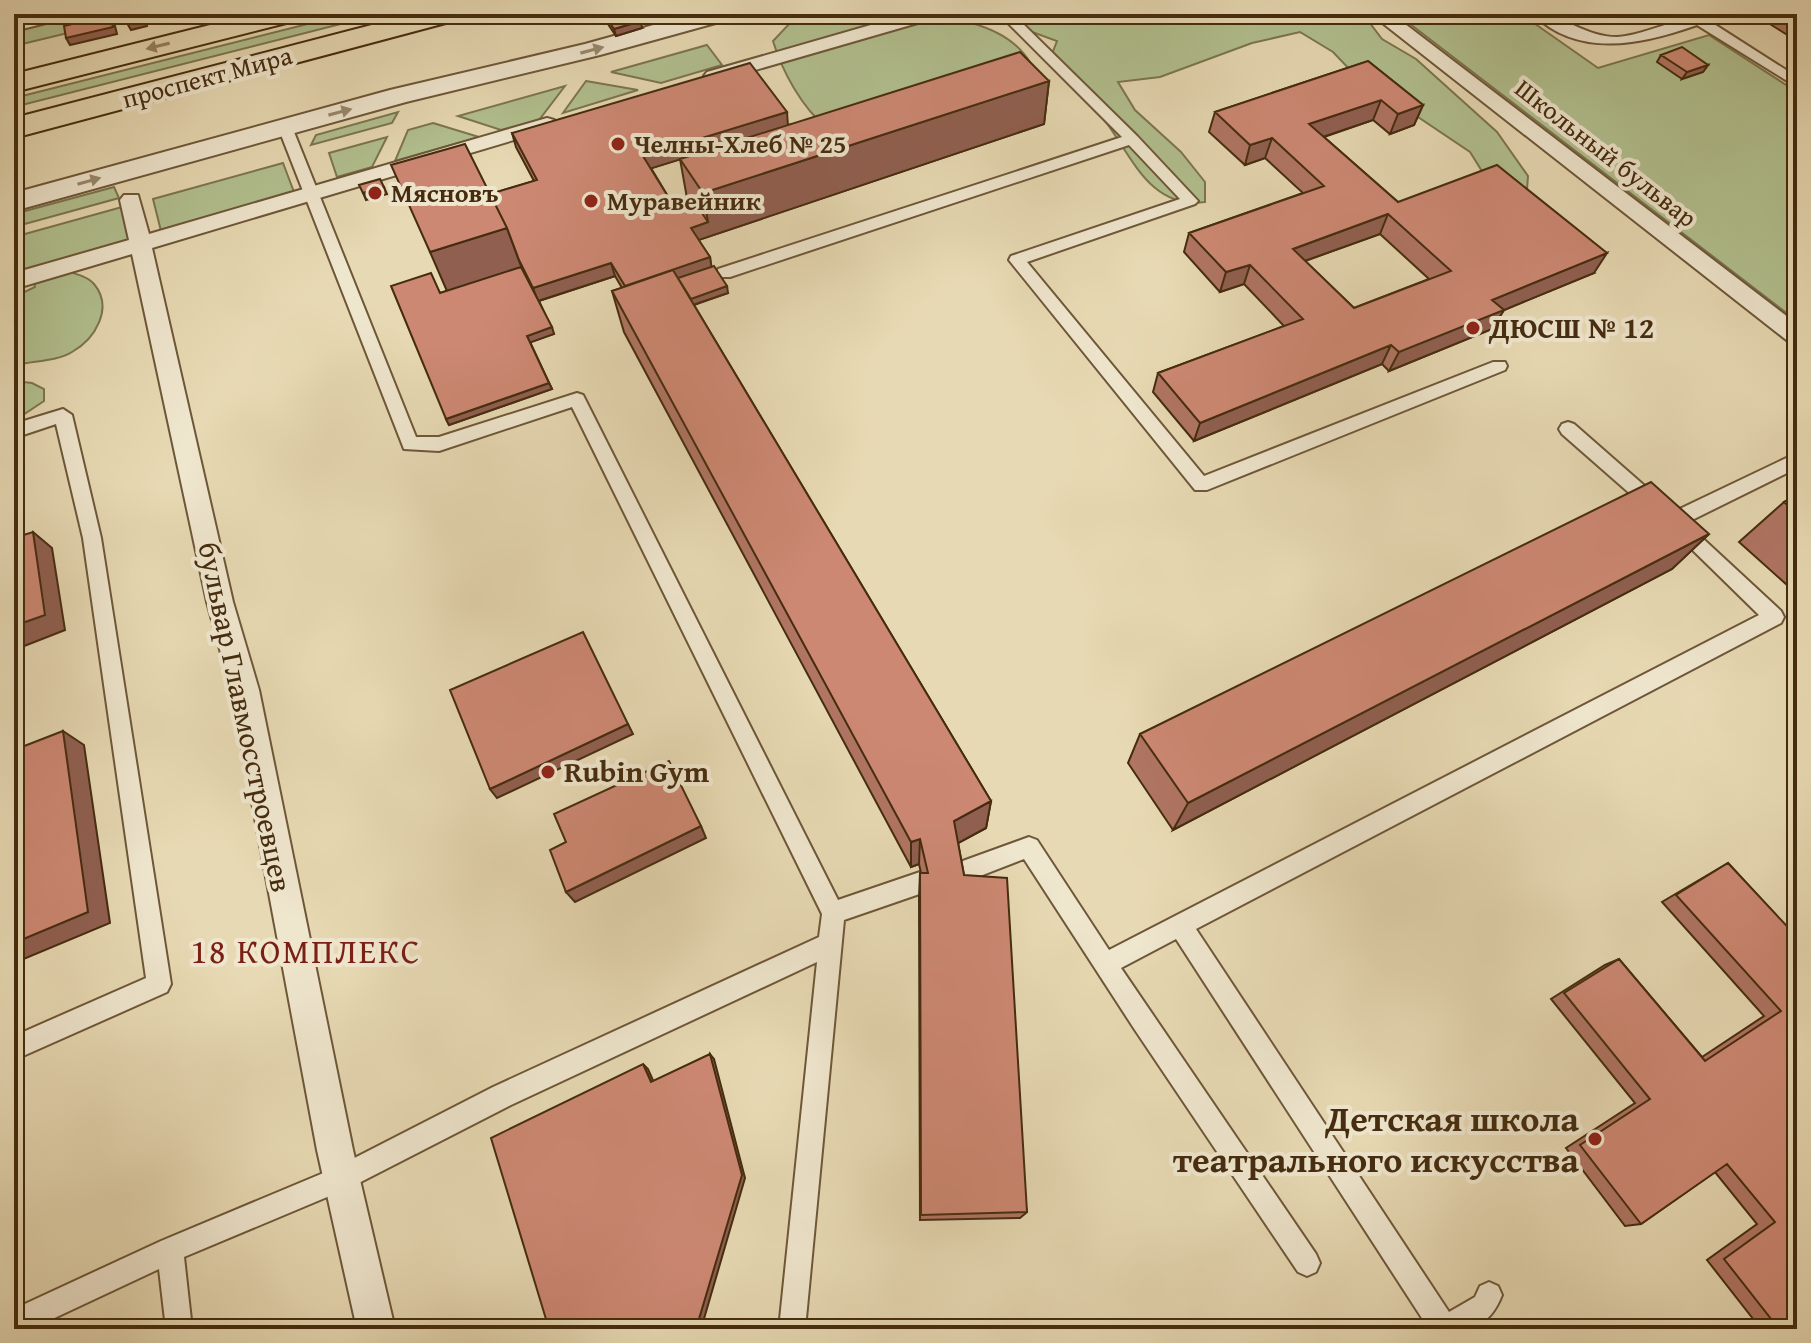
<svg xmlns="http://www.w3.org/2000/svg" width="1811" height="1343" viewBox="0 0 1811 1343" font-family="'Gentium Book Plus',serif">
<rect width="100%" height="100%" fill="#e7d9b3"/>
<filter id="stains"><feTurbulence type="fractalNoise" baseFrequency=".0025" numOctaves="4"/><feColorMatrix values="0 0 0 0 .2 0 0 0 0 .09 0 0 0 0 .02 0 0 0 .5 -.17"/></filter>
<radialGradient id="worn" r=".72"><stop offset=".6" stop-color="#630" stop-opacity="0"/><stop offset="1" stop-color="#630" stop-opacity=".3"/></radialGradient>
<path fill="#b2c08f" stroke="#7c764f" stroke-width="2" d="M347,14H380L14,107V98Z
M814,14C882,14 1020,0 1038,83L827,128C802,108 782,71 773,41L790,23Z
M998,14H1363L1382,39L1416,59L1497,132L1528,176L1527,190L1490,184L1470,152L1354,74L1333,52L1300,32L1252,43L1160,77L1118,82L1135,110L1181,152L1205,182V202C1152,209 1134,161 1108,125C1091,102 1070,81 1050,59L1057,41L999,20Z
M1397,14H1521L1598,68L1709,35L1797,92V321Z
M69,18L72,32L14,46V31Z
M707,45L722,65L661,83L611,72Z
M586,81L638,90L563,113Z
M565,86L539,120L501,130L458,116Z
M398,112L392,123L311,145L316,135Z
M433,123L479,137L395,161L408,130Z
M387,137L372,167L337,177L329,153Z
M283,163L294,192L161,231L153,199Z
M114,187L119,198L14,227V214Z
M122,207L130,240L60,269C71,273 86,275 94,284C114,308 95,339 72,352C58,361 33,361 17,365L14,381L32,383L44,389V401L14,421V297L35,287L32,277L14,274V237Z"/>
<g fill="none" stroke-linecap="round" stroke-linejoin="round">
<defs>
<path id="service" d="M999,14H1013L1137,136L1198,201L1195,204L1027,262L1204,476L1493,362H1505L1507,366L1505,370L1207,490H1195L1009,260L1011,256L1180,199L1129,145L730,277H718V269L1122,137Z
M1533,14C1563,14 1585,37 1617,37C1644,36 1682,15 1703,17L1797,77V87L1697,25C1643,44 1579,59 1533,14Z
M285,123L292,127L416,437H439L577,393L583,395L838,900L923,871L931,874L934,882L931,890L844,920L805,1329H779L817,962L511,1105L351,1187L184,1257L192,1329H166L159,1269L31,1329H14V1309L161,1241L333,1169L493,1087L819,937L822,914L572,407L439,451L404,449L278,127Z
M63,409L72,415L101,538L171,984L167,992L14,1060V1036L146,978L83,538L56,424L14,438V424Z
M1568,422L1574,424L1663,502L1666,507L1663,512H1651L1562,434L1559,429L1562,424Z
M1797,453V468L1686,523L1781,611L1784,617L1781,623L1196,929L1449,1312L1475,1297L1480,1286L1489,1282L1498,1286L1502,1295C1487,1333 1466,1329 1429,1329L1176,939L1121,968L1316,1254L1320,1263L1316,1272L1307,1276L1298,1272L1135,1030L1024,859L957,885L949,882L946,874L949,866L1029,837L1037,840L1109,950L1759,615L1663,521L1665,516Z"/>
<path id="pedestrian" d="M909,14H938L935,18L721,80L714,82L704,76L707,72Z
M1371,14H1392L1797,324V344L1789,342Z
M547,118L554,120L557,124L554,128L152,248L233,602L259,690L353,1150L395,1329H357L317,1150L231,690L207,602L132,254L14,289V273L129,240L120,200L124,195H138L149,234Z"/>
<path id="minor" d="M24,14H65L62,19L14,31V16Z
M693,14H733L730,19L600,55L406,102L14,211V193L390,90L585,44Z"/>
<path id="primary" d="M254,14H302L298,20L14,92V74Z
M414,14H461L457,20L14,138V118Z"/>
</defs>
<use href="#service" stroke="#6e5738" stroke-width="4"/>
<use href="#pedestrian" stroke="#6e5738" stroke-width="4"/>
<use href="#minor" stroke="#6e5738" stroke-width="4"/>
<use href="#primary" stroke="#452c0f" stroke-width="4"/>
<use href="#service" fill="#efe6ce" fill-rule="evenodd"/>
<use href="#pedestrian" fill="#efe6ce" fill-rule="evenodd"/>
<use href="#minor" fill="#efe6ce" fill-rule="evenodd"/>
<use href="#primary" fill="#e7d9b3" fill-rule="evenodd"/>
</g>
<path fill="#b07563" stroke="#452c0f" stroke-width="2" fill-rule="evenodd" d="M1588,14H1621L1599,22Z
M1754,14H1797V41Z
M606,17L642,28L616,36L608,24Z
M1661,55L1708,65L1703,72L1682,79L1657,62Z
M1368,61L1423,105L1414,125L1390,134L1373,120L1324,137L1398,202L1594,273L1504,310L1492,329L1389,371L1382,364L1194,441L1153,392L1158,373L1284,326L1244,284L1220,292L1184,252L1189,233L1303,193L1265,158L1245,165L1209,132L1215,112ZM1380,234L1429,279L1354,308L1305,261Z
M1049,81L1044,124L698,240L710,257L711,266L728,293L694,305L991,801L986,828L958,843L1027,1212L1020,1218L920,1220L919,897L920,873H921L919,864L911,867L624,332L612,291L622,288L615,276L539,301L554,334L530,342L552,389L449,425L446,419L440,293L447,291L490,194L534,181L516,147L512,133L788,125ZM680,159L687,198L672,203L651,168Z
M1797,495V594L1739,542L1784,502Z
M1709,534L1672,569L1173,830L1128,763L1140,734Z
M1728,863L1794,935L1797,933V1329H1761L1707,1260L1757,1224L1715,1172L1641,1224L1625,1226L1566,1148L1635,1103L1551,999L1605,965L1619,959L1702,1057L1764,1016L1662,902Z"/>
<path fill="#905f50" stroke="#452c0f" stroke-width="2" d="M141,14H143L147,26L131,30L127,23Z
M1605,14H1621L1599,22L1603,15Z
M110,15L114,22L117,34L70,45L66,38Z
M641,21L642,28L616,36L614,29Z
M1708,65L1703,72L1682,79L1687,72Z
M1049,81L1044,124L693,242L691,228L708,222L703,193Z
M1381,100L1373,120L1302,144L1309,124Z
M1423,105L1414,125L1390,134L1398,114Z
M787,112L788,126L646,170L643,156Z
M1272,138L1265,158L1245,165L1250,145Z
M384,187L387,194L366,200L363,193Z
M1388,214L1380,234L1285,268L1293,249Z
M507,228L524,274L450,298L430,252Z
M1607,253L1594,273L1504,310L1492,329L1389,371L1399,352L1492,300Z
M710,257L712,270L661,284L655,275Z
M611,263L615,276L538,301L533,288Z
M1250,265L1244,284L1220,292L1226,272Z
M727,286L728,293L675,311L674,304Z
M552,327L554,334L529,343L527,336Z
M1391,345L1382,364L1194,441L1200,423Z
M549,383L552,389L449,425L446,419Z
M33,532L52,548L65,630L19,648L14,644V626Z
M1709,534L1672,569L1173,830L1188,803Z
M628,724L633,734L497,798L490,789Z
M63,731L84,745L110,923L14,963V943Z
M991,801L986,828L951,847L954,821Z
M701,826L706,838L575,902L566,892Z
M920,839L919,864L911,867V842Z
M710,1054L714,1059L745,1178L701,1329H696Z
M643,1064L648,1069L656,1087L651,1082Z"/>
<path fill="#cd8873" stroke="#452c0f" stroke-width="2" fill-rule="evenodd" d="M124,14H141L143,19L127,23Z
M618,14H636L641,21L614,29L606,17Z
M110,15L113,27L66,38L64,26Z
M1682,47L1708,65L1687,72L1661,55Z
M1020,52L1049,81L703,193L680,159Z
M1368,61L1423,105L1398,114L1381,100L1309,124L1398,202L1497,165L1607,253L1492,300L1504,310L1399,352L1391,345L1200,423L1158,373L1303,319L1250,265L1226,272L1189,233L1324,186L1272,138L1250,145L1215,112ZM1388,214L1451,271L1354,308L1293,249Z
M750,63L787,112L643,156L672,203L691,197L708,222L691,228L710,257L625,286L611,263L533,288L519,260L507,228L490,194L537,180L512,133Z
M465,144L507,228L430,252L391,165Z
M380,179L384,187L363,193L359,185Z
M714,266L727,286L691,299L678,278Z
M521,267L552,327L527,336L549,383L446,419L391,286L431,273L440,293Z
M673,270L991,801L954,821L964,875L1007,878L1027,1212L921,1215L920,873H928L920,839L911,842L612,291Z
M1651,482L1709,534L1188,803L1140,734Z
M1797,495V514L1784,502Z
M33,532L45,615L14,626V538Z
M583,632L628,724L490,789L450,690Z
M63,731L88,912L14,943V750Z
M669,761L701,826L566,892L550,850L566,842L554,814Z
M1728,863L1797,937V1329H1779L1724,1259L1775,1222L1727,1164L1641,1224L1580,1145L1650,1099L1564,993L1619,959L1705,1061L1781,1011L1676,895Z
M710,1054L742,1175L696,1329H549L491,1138L643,1064L651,1082Z"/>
<defs><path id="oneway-solid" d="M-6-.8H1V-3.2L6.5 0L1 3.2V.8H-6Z" transform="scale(2)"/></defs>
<use fill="#968261" href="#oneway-solid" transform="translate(158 46) rotate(166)"/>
<g fill="#9a896e">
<use href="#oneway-solid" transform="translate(592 50) rotate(-15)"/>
<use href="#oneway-solid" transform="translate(340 112) rotate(-15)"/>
<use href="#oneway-solid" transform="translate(89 181) rotate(-16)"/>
</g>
<g fill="#8f2418" stroke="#efe6ce" stroke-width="3">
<circle cx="618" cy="144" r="8"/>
<circle cx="375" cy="193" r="8"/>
<circle cx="591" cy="201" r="8"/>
<circle cx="1473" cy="328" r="8"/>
<circle cx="548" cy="772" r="8"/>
<circle cx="1595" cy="1139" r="8"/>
</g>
<g text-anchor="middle" stroke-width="8" stroke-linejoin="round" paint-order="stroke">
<g font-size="26" fill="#452c0f" stroke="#efe6ce">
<text transform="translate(207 77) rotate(-15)" y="9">проспект Мира</text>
<text transform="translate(1606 153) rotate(38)" y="9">Школьный бульвар</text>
</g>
<g font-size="26" font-weight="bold" fill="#452c0f" stroke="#efe6ce" text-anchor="start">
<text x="634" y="153">Челны-Хлеб № 25</text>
<text x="391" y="202">Мясновъ</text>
<text x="607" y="210">Муравейник</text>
</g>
<g font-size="30" font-weight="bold" fill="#452c0f" stroke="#efe6ce" text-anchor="start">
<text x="1489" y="338">ДЮСШ № 12</text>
<text x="564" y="782">Rubin Gym</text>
</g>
<g font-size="30" fill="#452c0f" stroke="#efe6ce">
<text transform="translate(245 717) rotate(78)" y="10">бульвар Главмосстроевцев</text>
</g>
<g font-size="34" letter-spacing="2" fill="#7a1f14" stroke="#efe6ce">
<text x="306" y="963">18 КОМПЛЕКС</text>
</g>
<g font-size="36" font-weight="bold" fill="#452c0f" stroke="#efe6ce" text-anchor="end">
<text x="1579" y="1131">Детская школа<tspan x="1579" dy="41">театрального искусства</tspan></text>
</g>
</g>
<rect width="1811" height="1343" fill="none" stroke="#e7d9b3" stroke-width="48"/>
<rect x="16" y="16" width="1779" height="1311" fill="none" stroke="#452c0f" stroke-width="4"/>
<rect x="24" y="24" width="1763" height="1295" fill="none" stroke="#452c0f" stroke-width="2"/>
<rect width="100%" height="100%" filter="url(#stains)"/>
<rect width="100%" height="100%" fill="url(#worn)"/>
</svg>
